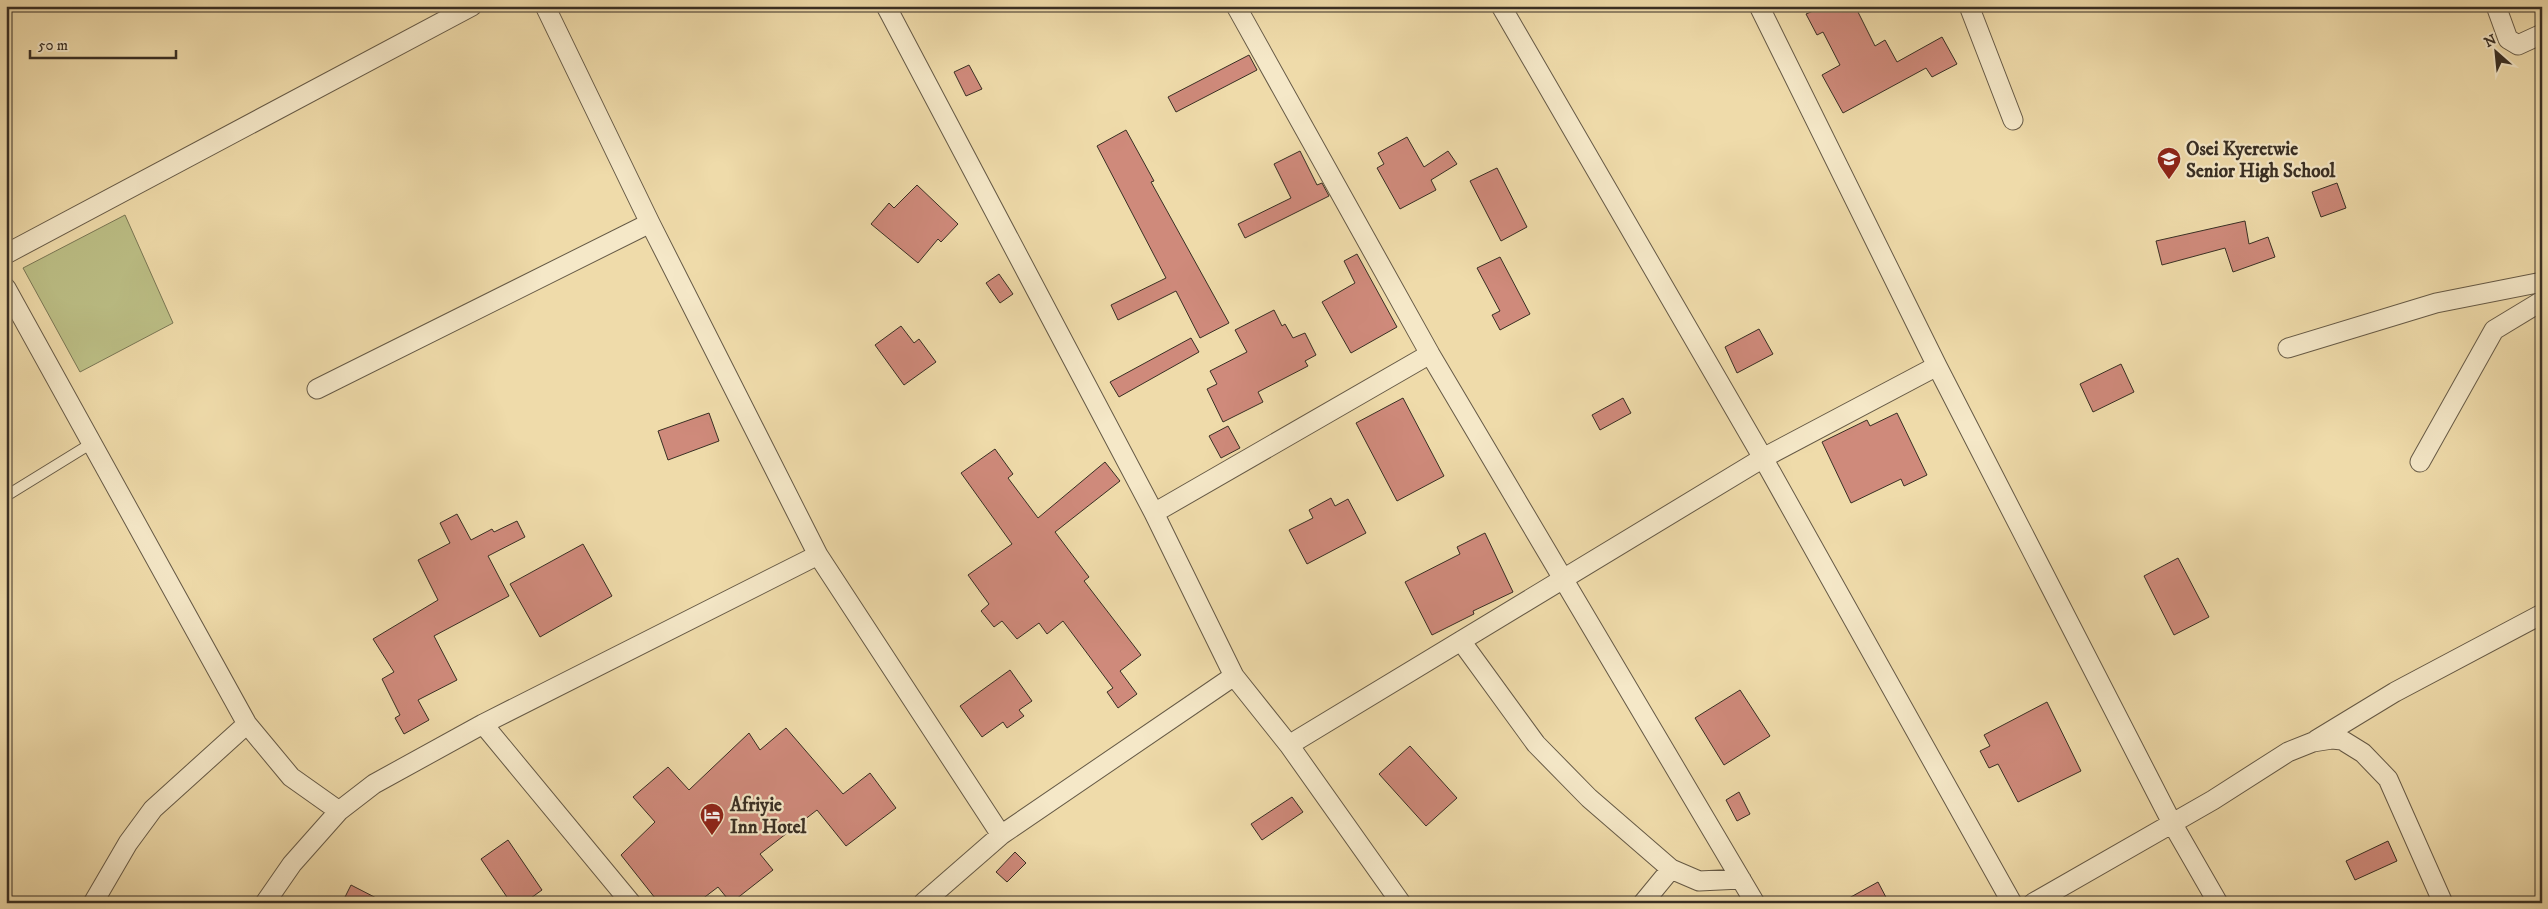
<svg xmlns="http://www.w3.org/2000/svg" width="2548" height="909" viewBox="0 0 2548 909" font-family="'IM FELL DW Pica',serif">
<rect width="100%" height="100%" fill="#efdbaa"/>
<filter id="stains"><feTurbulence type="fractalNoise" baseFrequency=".004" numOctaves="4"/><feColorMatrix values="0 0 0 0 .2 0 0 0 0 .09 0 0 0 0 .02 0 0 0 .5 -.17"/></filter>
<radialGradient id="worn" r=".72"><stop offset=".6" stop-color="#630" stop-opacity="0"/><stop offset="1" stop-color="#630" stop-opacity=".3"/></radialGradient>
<path fill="#bcbf86" stroke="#7a7755" d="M125,215L173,323L80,372L23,268Z"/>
<path fill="#cf8a7b" stroke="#392f24" d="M1810,6H1855L1875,46L1885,40L1897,62L1942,37L1957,64L1932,77L1926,68L1843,113L1822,75L1840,65L1823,32L1817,35L1806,14L1813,11Z
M1249,55L1257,70L1176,112L1168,97Z
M969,65L982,89L966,96L954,72Z
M1126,130L1154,181L1151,182L1229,323L1200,338L1176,291L1118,320L1111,305L1166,278L1097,146Z
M1407,137L1424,167L1448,151L1457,164L1431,180L1436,190L1400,209L1377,168L1384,164L1378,153Z
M1300,151L1317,185L1322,183L1329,196L1245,238L1238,224L1291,198L1274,164Z
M1497,168L1527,227L1501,241L1470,181Z
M2337,183L2346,208L2321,217L2312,192Z
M917,185L958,224L941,242L938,239L918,263L871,224L889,203L894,208Z
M2245,221L2249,244L2268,237L2275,257L2233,272L2225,248L2162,265L2156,241Z
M1357,254L1397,327L1351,353L1322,302L1355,283L1344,261Z
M1500,257L1530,314L1500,330L1492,315L1500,311L1477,268Z
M999,274L1013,294L1000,303L986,283Z
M1274,310L1282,326L1285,324L1293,338L1305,333L1316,355L1305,361L1308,366L1258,392L1263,402L1223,422L1207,389L1217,384L1210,371L1247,352L1235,330Z
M901,326L914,343L919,339L936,362L904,385L875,345Z
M1759,329L1773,354L1737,373L1725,347Z
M1191,338L1199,352L1119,397L1110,382Z
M2121,364L2134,392L2093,412L2080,384Z
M1403,398L1444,476L1397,501L1356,423Z
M1623,398L1631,413L1600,430L1592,415Z
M709,413L719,441L668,460L658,431Z
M1897,413L1927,475L1904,486L1901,479L1851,503L1822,442L1867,420L1870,426Z
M1228,426L1240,448L1221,458L1209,436Z
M995,449L1013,474L1008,478L1038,518L1105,462L1120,481L1055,532L1089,577L1084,581L1141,655L1120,671L1137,694L1118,708L1107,692L1113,688L1063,621L1047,634L1039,623L1017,639L1002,621L994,627L981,611L989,604L968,575L1012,544L961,473Z
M1331,498L1335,506L1348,499L1366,533L1307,564L1289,530L1313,518L1309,510Z
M457,514L471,540L492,529L494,532L517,521L525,537L488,556L509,596L434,636L457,680L418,700L429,720L404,734L395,718L400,715L382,679L394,672L373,639L438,600L418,560L450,543L440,523Z
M1485,533L1513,592L1473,611L1474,614L1432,635L1405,582L1460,554L1457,547Z
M583,544L612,596L540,637L510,584Z
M2178,558L2209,617L2174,635L2144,576Z
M1010,670L1032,701L1019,710L1024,716L1007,728L1003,722L982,737L960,706Z
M1740,690L1770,736L1724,765L1695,718Z
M2047,702L2081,771L2018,802L1998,764L1989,768L1980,751L1990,746L1984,735Z
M786,728L843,794L870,773L896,808L846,846L817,810L760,854L773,870L731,903L718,887L697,903H659L621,855L655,822L633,797L668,767L689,790L749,733L760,750Z
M1410,746L1457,798L1426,826L1379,774Z
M1739,792L1750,814L1737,821L1726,800Z
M1292,797L1303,812L1262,840L1251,824Z
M508,840L542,890L524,903H511L481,859Z
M2388,841L2397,861L2355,880L2346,861Z
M1015,852L1026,863L1007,882L996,872Z
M1878,882L1889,903H1840Z
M351,885L386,903H342Z"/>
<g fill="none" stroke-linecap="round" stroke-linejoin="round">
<defs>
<path id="lane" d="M6,496L92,443"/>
<path id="street" d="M545,6L650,223L818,555L1001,835
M886,6L1154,513L1234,676L1289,745L1401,903
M1236,6L1430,354L1755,903
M1501,6L1763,458L2012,903
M1759,6L1937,366L2172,823L2218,903
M1969,6L2013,120
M2496,6L2508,39L2518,45L2542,34
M6,254L472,6
M6,288L247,724L291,777L339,811
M2288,348L2436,303L2542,282
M317,389L650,223
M2420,462L2494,330L2542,301
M1154,513L1430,354
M1461,641L1536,744L1589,798L1671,869L1699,881L1741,879
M483,724L631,903
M2316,740L2395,692L2542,614
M1289,745L1763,458L1937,366
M93,903L128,843L153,809L247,724
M265,903L292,864L339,811L374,784L483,724L818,555
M923,903L1001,835L1234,676
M1643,903L1671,869
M2033,903L2213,800L2288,752L2313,742L2332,739L2342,740L2363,753L2388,779L2443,903"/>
</defs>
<use href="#lane" stroke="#665a46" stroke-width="12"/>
<use href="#street" stroke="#665a46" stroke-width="21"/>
<use href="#lane" stroke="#f5e8c8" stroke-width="10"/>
<use href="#street" stroke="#f5e8c8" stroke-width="19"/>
</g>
<defs>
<symbol id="school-pin" viewBox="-11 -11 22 30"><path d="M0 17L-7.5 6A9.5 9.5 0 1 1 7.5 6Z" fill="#8f2418" stroke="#f5e8c8"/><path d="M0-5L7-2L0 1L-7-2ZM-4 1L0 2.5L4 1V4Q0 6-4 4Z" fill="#fff"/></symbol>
<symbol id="hotel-pin" viewBox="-11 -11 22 30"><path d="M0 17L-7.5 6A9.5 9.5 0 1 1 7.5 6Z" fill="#8f2418" stroke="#f5e8c8"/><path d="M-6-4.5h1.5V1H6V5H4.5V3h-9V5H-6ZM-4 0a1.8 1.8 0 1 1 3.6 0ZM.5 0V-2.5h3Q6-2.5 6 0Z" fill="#fff"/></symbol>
</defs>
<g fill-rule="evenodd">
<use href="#school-pin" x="2155" y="145" width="28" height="38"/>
<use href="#hotel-pin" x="698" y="801" width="28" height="38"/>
</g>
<g text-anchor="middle" stroke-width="4.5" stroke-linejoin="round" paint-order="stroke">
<g font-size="19" font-weight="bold" fill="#392f24" stroke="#f5e8c8" text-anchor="start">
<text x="2186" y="155">Osei Kyeretwie<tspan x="2186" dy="22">Senior High School</tspan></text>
<text x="730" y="811">Afriyie<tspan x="730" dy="22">Inn Hotel</tspan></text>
</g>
</g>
<rect width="2548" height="909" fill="none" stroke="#efdbaa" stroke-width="25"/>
<rect x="8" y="8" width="2533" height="894" fill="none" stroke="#392f24" stroke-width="2.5"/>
<rect x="12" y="12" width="2523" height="884" fill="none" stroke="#392f24"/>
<g transform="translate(2496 52) rotate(333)" stroke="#f5e8c8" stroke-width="4" paint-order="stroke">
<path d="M0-4L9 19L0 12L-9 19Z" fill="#392f24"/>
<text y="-8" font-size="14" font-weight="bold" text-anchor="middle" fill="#392f24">N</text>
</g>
<path d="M30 50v8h146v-8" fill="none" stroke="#392f24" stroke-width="2.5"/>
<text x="38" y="50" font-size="15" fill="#392f24" stroke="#f5e8c8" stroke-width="4" paint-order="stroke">50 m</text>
<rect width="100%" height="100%" filter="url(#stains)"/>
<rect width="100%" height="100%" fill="url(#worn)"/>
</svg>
